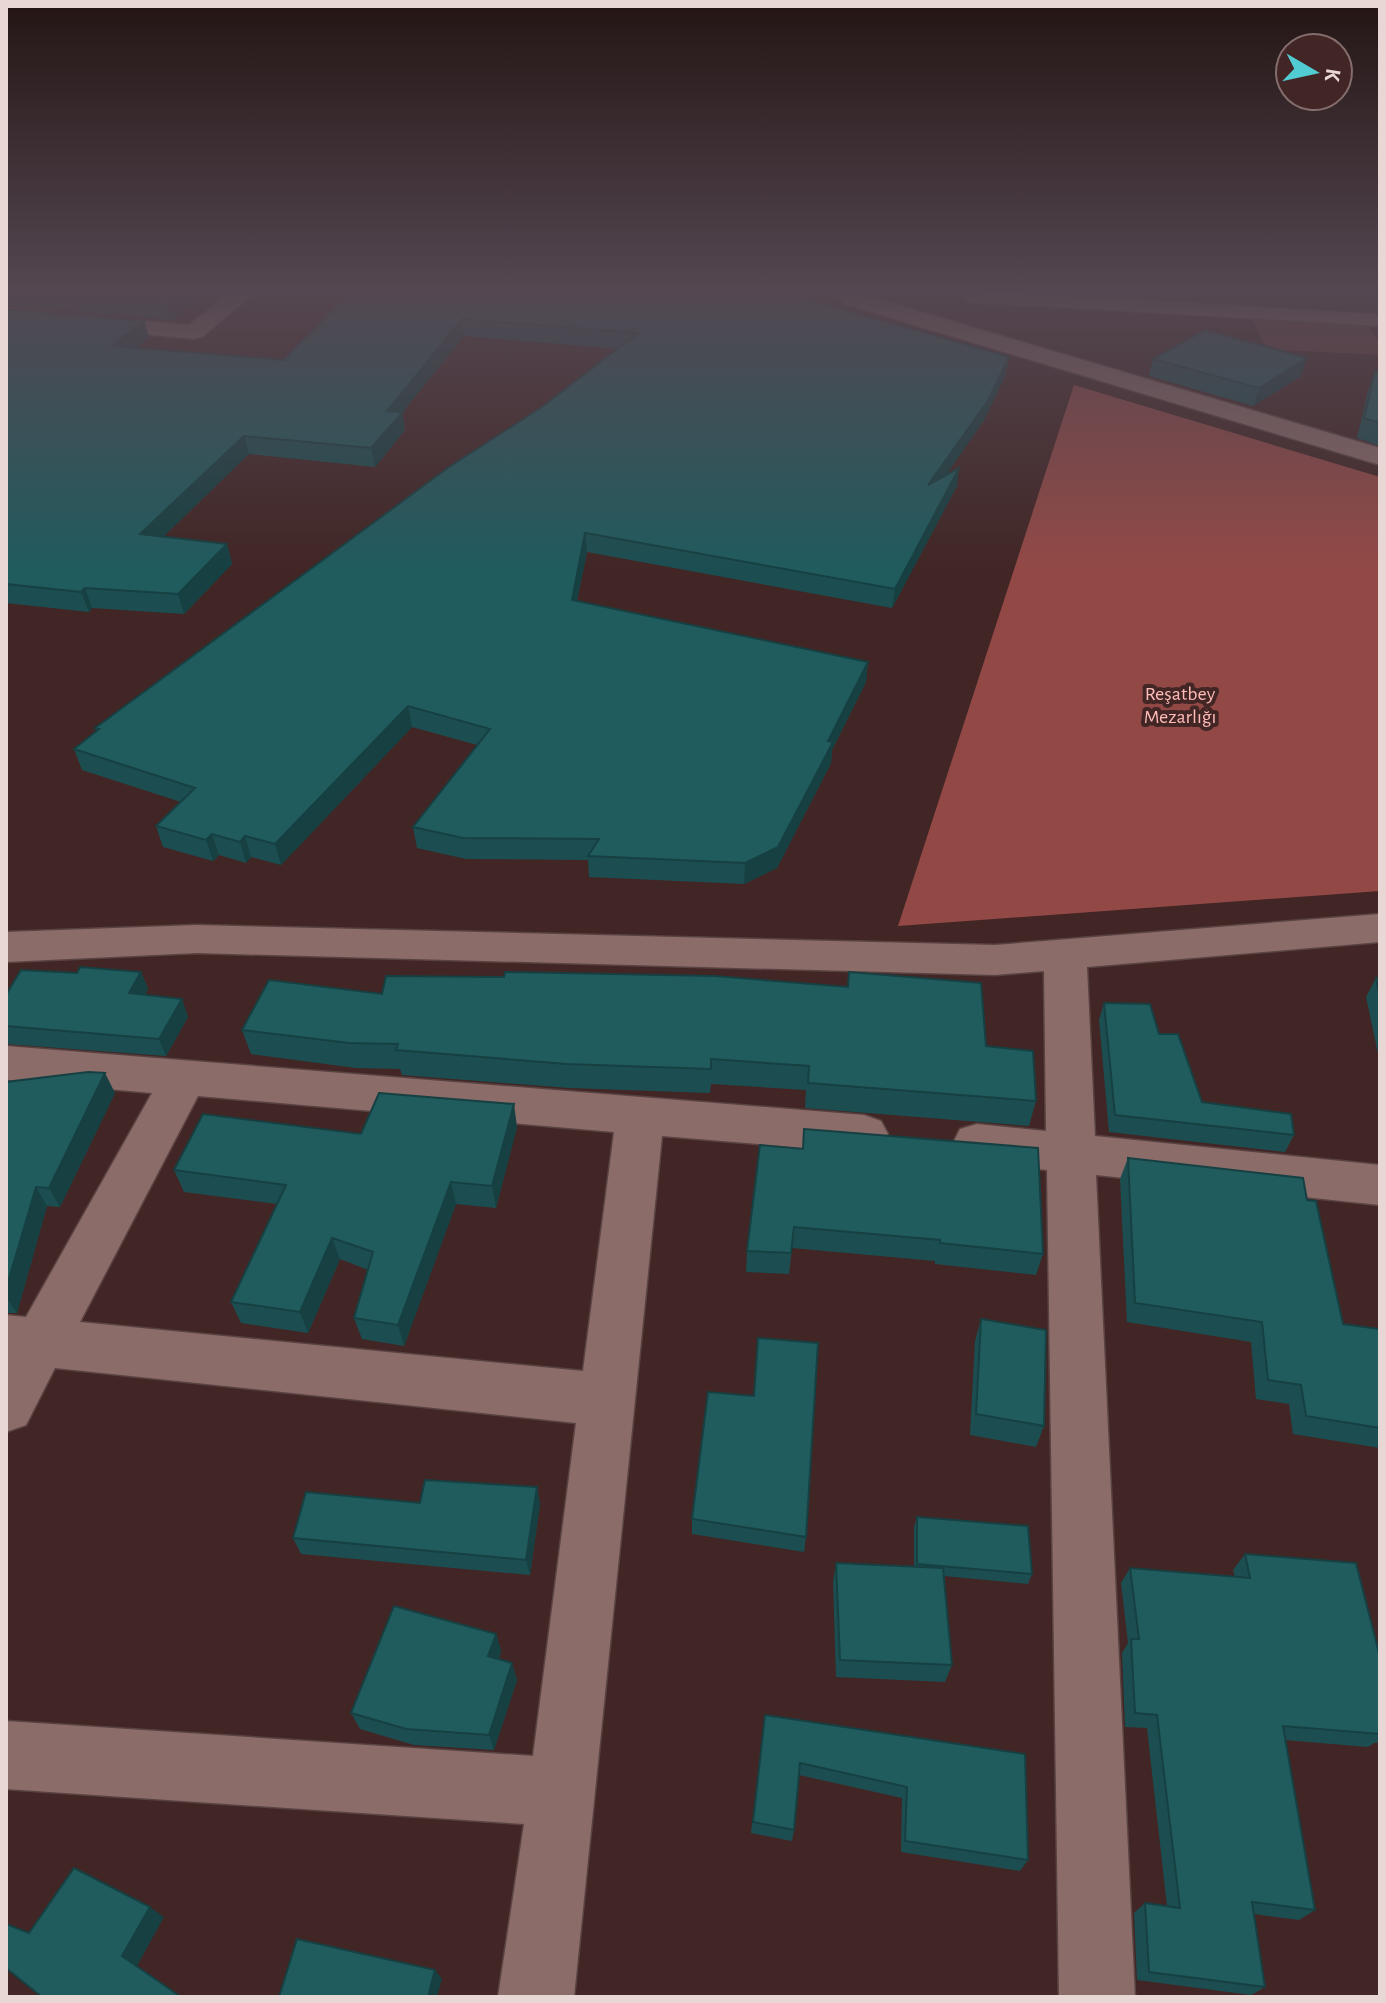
<svg xmlns="http://www.w3.org/2000/svg" width="1386" height="2003" viewBox="0 0 1386 2003" font-family="'Alegreya Sans',sans-serif">
<rect width="100%" height="100%" fill="#412625"/>
<path fill="#693c3a" d="M1253,319L1364,322L1380,342V355L1266,349Z"/>
<path fill="#924946" d="M1074,385L1380,477V891L898,926Z"/>
<g fill="none" stroke-linecap="round" stroke-linejoin="round">
<defs>
<path id="minor" d="M235,288H260L202,337L194,339L6,322V308L189,325Z
M976,290L1374,314L1380,316V326L968,302L965,297Z
M1380,914V942L1087,967L1095,1136L1380,1165V1205L1096,1175L1135,1997H1059L1047,1170L977,1162L960,1157L953,1143L960,1129L977,1124L1046,1131L1044,971L995,975L197,953L6,962V932L197,925L995,945Z
M6,1046L864,1115L881,1121L888,1134L881,1147L864,1153L662,1136L574,1997H498L524,1824L6,1789V1721L533,1756L576,1423L55,1368L26,1425L6,1432V1315L26,1317L152,1093L6,1080ZM198,1096L614,1132L583,1371L80,1322Z"/>
<path id="tertiary" d="M823,288H851L864,295L1380,448V465L848,305Z"/>
</defs>
<use href="#minor" stroke="#594342" stroke-width="3"/>
<use href="#tertiary" stroke="#594342" stroke-width="3"/>
<use href="#minor" fill="#8b6c69" fill-rule="evenodd"/>
<use href="#tertiary" fill="#8b6c69" fill-rule="evenodd"/>
</g>
<path fill="#1c4e51" d="M6,288H212L171,320L6,305Z
M262,288H769L1006,374L984,420L946,475L957,486L892,608L587,552L577,601L868,662L866,682L832,750L831,763L777,868L744,884L589,877L588,860L466,859L417,848L413,827L477,745L412,727L281,865L251,857L246,863L219,855L213,861L163,847L156,826L181,802L82,770L74,749L97,731L95,728L542,407L618,349L464,336L402,412L405,430L375,467L249,454L163,537L227,544L232,564L184,614L92,608L89,612L6,603V309L149,338L136,348L284,360L347,296Z
M1362,288H1380V310Z
M1153,359L1301,376L1253,406L1149,376Z
M1375,371L1380,372V446L1357,438L1368,391Z
M141,972L148,989L145,995L182,999L188,1017L166,1056L6,1044V995L77,973Z
M849,972L986,1046L1036,1101L1029,1126L805,1108L806,1090L711,1084L710,1093L569,1088L402,1075L400,1069L356,1068L251,1054L242,1030L382,994L847,987Z
M1376,978H1380V1063L1366,997Z
M1104,1003L1159,1034L1202,1102L1294,1135L1285,1152L1109,1132L1099,1020Z
M6,1082L115,1093L60,1207L47,1206L17,1313H6Z
M517,1127L496,1208L456,1204L404,1346L362,1339L354,1318L368,1270L340,1259L308,1333L241,1323L231,1302L277,1204L184,1192L174,1170L361,1134Z
M803,1149L1043,1254L1036,1275L935,1264V1261L792,1248L789,1274L746,1272L747,1251Z
M1128,1158L1307,1200L1343,1324L1380,1329V1448L1293,1434L1289,1404L1256,1399L1251,1342L1127,1322L1120,1179Z
M981,1319L1044,1426L1036,1447L970,1435L975,1341Z
M537,1487L540,1504L530,1575L301,1554L293,1538L420,1503Z
M917,1517L1032,1574L1028,1584L944,1576L952,1665L945,1682L836,1677L833,1582L836,1563L914,1567V1527Z
M692,1519L806,1537L804,1552L692,1534Z
M1245,1554L1380,1657V1743H1374L1368,1747L1285,1740L1315,1910L1299,1920L1254,1914L1265,1987L1251,1995L1137,1980L1134,1913L1145,1903L1167,1906L1147,1728L1125,1727L1122,1653L1128,1643L1121,1583L1130,1568L1235,1577L1233,1570Z
M496,1634L501,1651L499,1659L512,1663L517,1680L494,1750L414,1745L360,1729L351,1713Z
M765,1715L1025,1754L1028,1860L1020,1871L901,1852L902,1798L799,1775L794,1830L792,1841L751,1833Z"/>
<path fill="#164042" d="M187,288H212L171,320L166,304Z
M462,319L464,336L402,413L405,430L375,467L371,448L387,411Z
M144,321L149,338L117,363L112,346Z
M1009,357L1006,374L984,420L926,504L928,485Z
M1307,358L1301,376L1253,406L1259,388Z
M244,436L249,454L146,553L140,534Z
M959,468L957,486L892,608L895,589Z
M585,533L587,552L573,620L572,600Z
M227,544L232,564L184,614L178,594Z
M85,588L92,608L89,612L81,592Z
M868,662L866,682L832,750L831,763L777,868L744,884L745,863L828,741Z
M408,706L412,727L281,865L275,844Z
M212,834L219,855L213,861L206,840Z
M245,836L251,857L246,863L240,842Z
M141,972L148,989L137,1010L129,993Z
M182,999L188,1017L166,1056L159,1039Z
M105,1073L115,1093L60,1207L49,1188Z
M514,1104L517,1127L496,1208L492,1186Z
M451,1182L456,1204L404,1346L398,1325Z
M36,1187L47,1206L17,1313L6,1297V1289Z
M332,1238L340,1259L308,1333L300,1312Z
M537,1487L540,1504L530,1575L526,1560Z
M496,1634L501,1651L494,1673L488,1656Z
M512,1663L517,1680L494,1750L489,1735Z
M150,1907L164,1917L137,1966L182,1997L122,1956Z
M435,1970L442,1979L437,1997H428Z"/>
<path fill="#205b5e" stroke="#164042" stroke-width="2" d="M6,288H187L166,304Z
M354,288H769L1009,357L987,402L928,485L959,468L895,589L585,533L572,600L868,662L828,741L833,742L778,847L745,863L588,856L599,839L463,838L413,827L490,729L408,706L275,844L245,836L240,842L212,834L206,840L156,826L195,788L74,749L99,729L95,728L449,467L542,407L638,333L462,319L387,411L403,412L371,448L244,436L140,534L227,544L178,594L85,588L81,592L6,584V309L144,321L112,346L284,360Z
M1205,330L1307,358L1259,388L1153,359Z
M1375,371L1380,372V423L1364,418Z
M80,967L141,972L129,993L182,999L159,1039L6,1026V995L21,970L77,973Z
M505,972L715,976L848,987L849,972L981,983L986,1046L1033,1051L1036,1101L808,1083L809,1066L711,1059V1069L567,1064L396,1050L398,1044L349,1043L242,1030L269,980L382,994L386,976L504,977Z
M1376,978H1380V997Z
M1104,1003L1150,1004L1159,1034H1178L1202,1102L1291,1114L1294,1135L1115,1115Z
M88,1072L105,1073L49,1188L36,1187L6,1289V1082Z
M379,1093L514,1104L492,1186L451,1182L398,1325L354,1318L373,1252L332,1238L300,1312L231,1302L286,1185L174,1170L203,1114L361,1134Z
M804,1129L1038,1148L1043,1254L940,1243V1240L794,1227L791,1253L747,1251L760,1145L803,1149Z
M1128,1158L1303,1178L1307,1200L1316,1201L1343,1324L1380,1329V1428L1306,1416L1301,1385L1268,1380L1262,1322L1135,1303Z
M981,1319L1046,1330L1044,1426L976,1414Z
M758,1338L818,1343L806,1537L692,1519L708,1392L754,1396Z
M425,1480L537,1487L526,1560L293,1538L306,1492L420,1503Z
M917,1517L1028,1526L1032,1574L917,1564Z
M1245,1554L1356,1563L1380,1657V1734L1283,1726L1315,1910L1252,1902L1265,1987L1149,1972L1145,1903L1180,1908L1157,1715L1135,1713L1131,1639H1139L1130,1568L1250,1578Z
M836,1563L943,1568L952,1665L840,1660Z
M394,1606L496,1634L488,1656L512,1663L489,1735L406,1729L351,1713Z
M765,1715L1025,1754L1028,1860L905,1841L907,1787L800,1763L794,1830L753,1822Z
M74,1868L150,1907L122,1956L181,1997H42L6,1968V1924L29,1933Z
M297,1939L435,1970L428,1997H279Z"/>
<linearGradient id="sky" x2="0" y2="1"><stop stop-color="#241514"/><stop offset="0.51" stop-color="#544751"/><stop offset="1" stop-color="#544751" stop-opacity="0"/></linearGradient>
<rect width="1386" height="569" fill="url(#sky)"/>
<g text-anchor="middle" stroke-width="8" stroke-linejoin="round" paint-order="stroke">
<g font-size="20" fill="#febbb7" stroke="#412625">
<text x="1180" y="700">Reşatbey<tspan x="1180" dy="23">Mezarlığı</tspan></text>
</g>
</g>
<rect width="1386" height="2003" fill="none" stroke="#e9d7d6" stroke-width="16"/>
<g transform="translate(1314 72) rotate(99)"><circle r="38" fill="#412625" stroke="#846d6c" stroke-width="2"/>
<path d="M0-6L14 30L0 20L-14 30Z" fill="#51ccd2"/>
<text y="-12" font-size="22" font-weight="bold" text-anchor="middle" fill="#e9d7d6">K</text>
</g>
</svg>
